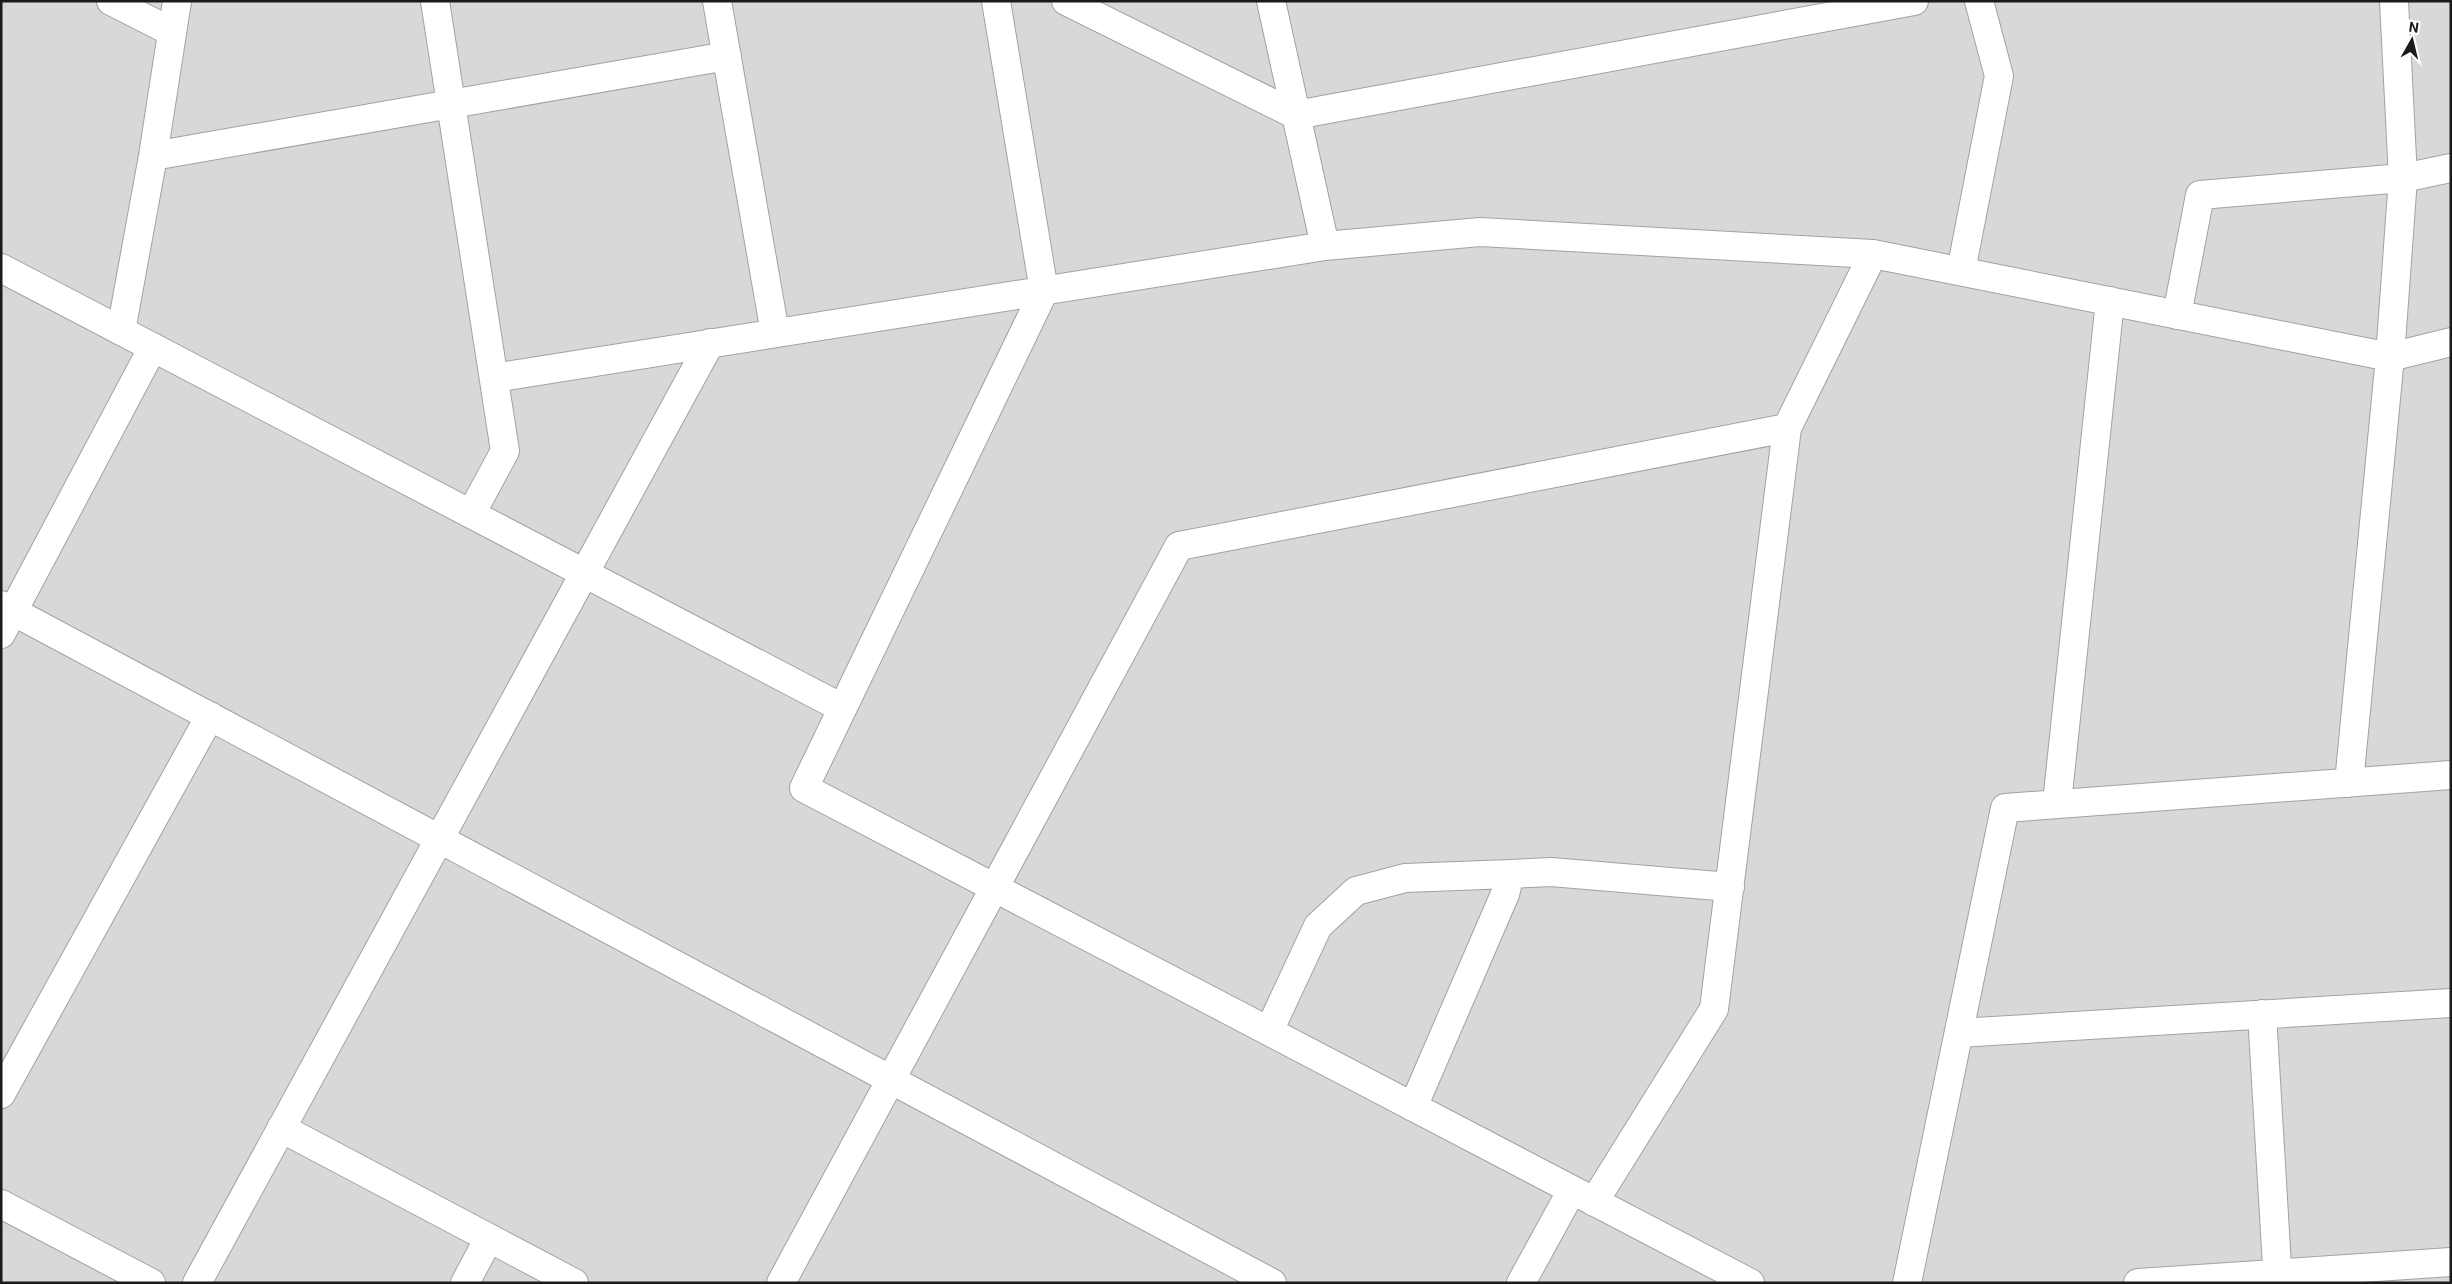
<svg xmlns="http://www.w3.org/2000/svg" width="2452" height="1284" viewBox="0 0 2452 1284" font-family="Roboto,sans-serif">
<rect width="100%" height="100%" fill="#ede7e0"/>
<path fill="#d9d8d8" d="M1,1H2451V1283H1Z"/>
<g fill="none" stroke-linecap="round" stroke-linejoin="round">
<defs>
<path id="minor" d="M111,1L172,32
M435,1L505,451L471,514
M717,1L775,333
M996,1L1044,291L804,788L1750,1283
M1066,1L1296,115L1914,1
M1271,1L1325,246
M153,156L727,56
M1,268L842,708
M1961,271L1999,76L1979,1
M2177,315L2200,195L2403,178L2451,168
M121,331L153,156L177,1
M494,378L1325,246L1480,232L1873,254L2390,357L2451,342
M1,605L1272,1283
M1,634L153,347
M2349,783L2390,357L2403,178L2394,1
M2057,803L2110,301
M2262,1014L2278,1283
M1269,1031L1318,926L1356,891L1405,878L1510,874
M1959,1033L2451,1003
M1,1094L210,716
M1413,1107L1505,894L1510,874L1551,872L1730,887
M281,1128L574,1283
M1594,1202L1714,1009L1787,428L1873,254
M1,1204L151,1283
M197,1283L710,343
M465,1283L489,1238
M781,1283L1179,546L1787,428
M1521,1283L1572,1190
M1907,1283L2005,808L2451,775
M2138,1283L2451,1262"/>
</defs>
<use href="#minor" stroke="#a2a2a2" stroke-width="30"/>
<use href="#minor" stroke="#fff" stroke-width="28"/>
</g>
<rect width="2452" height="1284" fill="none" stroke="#1b1b1b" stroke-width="5"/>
<g transform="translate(2412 40) rotate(8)" stroke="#ffffff" stroke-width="4" paint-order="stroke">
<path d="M0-4L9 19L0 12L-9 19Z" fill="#1b1b1b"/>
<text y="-8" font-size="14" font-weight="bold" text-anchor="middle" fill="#1b1b1b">N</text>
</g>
</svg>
